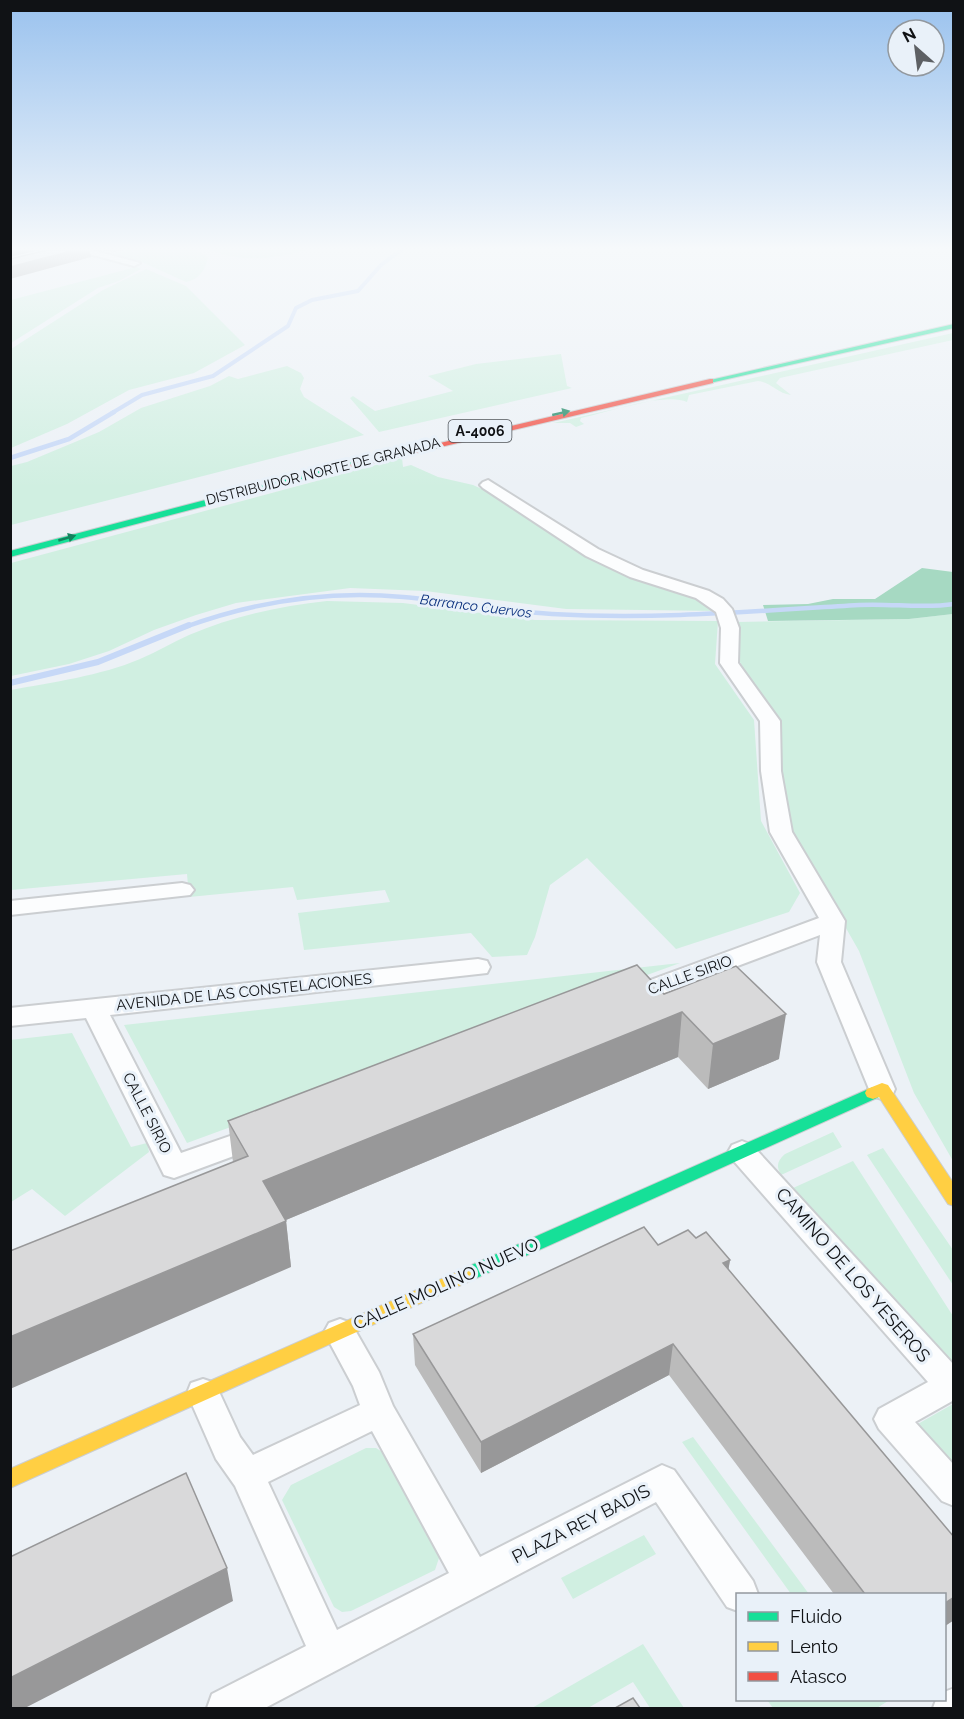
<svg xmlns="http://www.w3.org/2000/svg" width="964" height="1719" viewBox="0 0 964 1719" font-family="Raleway,sans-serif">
<rect width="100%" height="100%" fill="#ecf1f6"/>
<path fill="#d0efe1" d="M134,248H193L208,257C206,269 199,280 186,282L142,262L113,254Z
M206,248H313C280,259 238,264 206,248Z
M136,267L141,269L119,281L98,288L11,343V300Z
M146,269L186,286L245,345L194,373L129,390L67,424L11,448V349L103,290Z
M953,333V340L780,378L776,383L791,395C777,393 771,382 758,381L689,395L687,402C664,392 606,413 581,418L580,421L584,424L576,427L570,423H553Z
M561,354L567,386L572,388L379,432L350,398L353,396L375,411L453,391L428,376L476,364Z
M287,366L301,373L304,378L300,389L304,397L364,435L11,525V466L27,462L99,432L141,408L210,386L229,376L238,379Z
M402,458L403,467L411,465L438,477L473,485L495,495L599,563L642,581L693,595L719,611L566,609L425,591L350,588L236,603L196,615L154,630L109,651L69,664L11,676V563Z
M327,601L403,603L535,620L718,621L715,664L754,720L761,821L800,893L789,912L676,949L587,858L550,885L535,937L527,955L492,957L471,933L304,950L298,913L390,902L385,890L297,900L293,887L189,897L187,874L11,890V690C53,682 100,676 140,659C157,652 173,642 189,635C233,616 280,606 327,601Z
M953,614V1161L914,1093L859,951L785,821L767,711L737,657V622L909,619Z
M680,963L187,1143L124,1025Z
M72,1033L131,1147L147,1143L149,1152L65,1216L32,1189L11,1202L10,1040Z
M833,1132L842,1147L781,1175C776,1166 777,1161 785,1154Z
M883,1148L953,1250V1285L867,1155Z
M853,1161L953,1316V1368L793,1188Z
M953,1404V1468L916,1425Z
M693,1437L809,1594H791L682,1442Z
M366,1448H376L384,1453L440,1555L435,1570L351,1611L342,1612L334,1607L282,1500L291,1485Z
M644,1535L656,1554L573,1599L561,1578Z
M643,1644L684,1708H650L633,1682L588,1708H532Z
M767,1700H887L888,1701L877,1708H773Z"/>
<path fill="#a6d9c2" d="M922,568L953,572V614L909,619L768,621L763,605L808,604L833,599H875Z"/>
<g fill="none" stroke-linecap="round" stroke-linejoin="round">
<path stroke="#c6d8f7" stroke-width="4" d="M112,413L142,395L213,376L288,326L296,308L312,300L358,291L381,265L404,248"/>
<path stroke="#c6d8f7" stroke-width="4.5" d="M10,458L69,439L114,412
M185,627C254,602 329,590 403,597C453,601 502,611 552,614C654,620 757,611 859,605C891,603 922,609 954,604"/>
<path stroke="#c6d8f7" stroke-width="6" d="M10,683L98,662L189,625"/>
<defs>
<path id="street" d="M67,248H84L140,263L134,266Z
M488,480L598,549L643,570L709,591L723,599L732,609L739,628L738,663L780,721L781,771L792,832L845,921L841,962L895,1089L892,1096L882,1099L872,1096L869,1089L817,962L820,935L639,1003L630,1005L621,1003L617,997L621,991L819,918L770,832L761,771L760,721L720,663L721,628L716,612L696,598L630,577L586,556L483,488L480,485L483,482Z
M182,883L190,885L194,890L190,895L10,915V901Z
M478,959L487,961L490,967L487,973L110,1015L181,1153L259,1126L269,1129L273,1136L269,1143L174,1178L164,1175L86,1018L10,1026V1008Z
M742,1141L752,1145L954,1365V1400L915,1422L954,1465V1506L942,1501L879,1429L874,1419L879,1409L928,1382L732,1159L728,1152L732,1145Z
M340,1319L351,1323L379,1372L393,1406L480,1557L662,1465L674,1470L753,1581L758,1594H738V1611L727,1607L656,1502L265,1708H207L212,1694L306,1646L235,1486L216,1459L187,1393L191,1383L203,1379L215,1383L240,1437L253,1455L360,1405L353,1386L324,1332L329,1323ZM372,1431L449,1573L337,1630L268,1482Z
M952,1689L954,1708H933L936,1700H944V1692Z"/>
<path id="fast" d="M954,324V328L710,383L706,381Z
M351,462L355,465L354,467L10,557V551Z
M873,1087L879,1089L881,1093L879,1097L470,1281L464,1283L458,1281L455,1276L458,1271Z"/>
<path id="slow" d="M882,1083L888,1085L954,1184V1206L948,1204L879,1097L873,1099L867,1097L865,1093L867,1089Z
M464,1269L470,1271L473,1276L470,1281L10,1488V1469Z"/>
<path id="jam" d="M710,379H713V383L351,468L347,465Z"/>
</defs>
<use href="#street" stroke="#cbced1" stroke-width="4"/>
<use href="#fast" stroke="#cbced1" stroke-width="2"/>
<use href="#slow" stroke="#cbced1" stroke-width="2"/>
<use href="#jam" stroke="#cbced1" stroke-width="2"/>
<use href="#street" fill="#fcfdfe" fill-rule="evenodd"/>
<use href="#fast" fill="#16e098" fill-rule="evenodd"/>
<use href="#slow" fill="#ffcf43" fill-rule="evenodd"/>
<use href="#jam" fill="#f24e42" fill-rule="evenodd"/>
</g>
<path fill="#bbb" d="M92,248H132L114,252Z
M664,994L779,1059L708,1089L678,1057L286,1220L291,1267L233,1162L228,1121Z
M696,1238L730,1260L728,1270L954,1537V1620L945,1626V1594H834L669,1375L481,1473L415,1365L413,1334L658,1245Z"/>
<path fill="#989899" d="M10,248H48L10,257Z
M83,248H89L91,257L10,279V267Z
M114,248H132L114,252Z
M682,1012L678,1057L269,1227L263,1181Z
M786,1014L779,1059L708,1089L713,1044Z
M286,1221L291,1267L10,1389V1337Z
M730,1260L725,1291L723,1263Z
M673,1344L669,1375L481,1473V1442Z
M227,1568L233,1601L25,1708H10V1678Z
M954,1597V1620L945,1626V1603Z"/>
<path fill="#d9d9da" stroke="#989899" stroke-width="1.5" d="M56,248H83L10,267V259Z
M637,965L664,994L736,966L786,1014L713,1044L682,1012L263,1181L286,1221L10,1337V1251L248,1156L228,1121Z
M644,1227L658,1245L688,1230L696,1238L706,1232L730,1260L723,1263L954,1537V1597L945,1603V1594H865L673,1344L481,1442L413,1334Z
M186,1473L227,1568L10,1678V1557Z
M633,1698L640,1708H615Z"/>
<defs><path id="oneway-solid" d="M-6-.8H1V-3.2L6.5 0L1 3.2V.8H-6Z" transform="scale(1.5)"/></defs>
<g fill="#13835d">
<use href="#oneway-solid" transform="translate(561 413) rotate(-13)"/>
<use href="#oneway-solid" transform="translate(67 538) rotate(-16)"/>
</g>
<linearGradient id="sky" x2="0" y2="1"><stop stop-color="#9ac2ee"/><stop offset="0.51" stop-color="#f6f9fb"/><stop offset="1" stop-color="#f6f9fb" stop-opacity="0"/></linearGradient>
<rect width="964" height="488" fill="url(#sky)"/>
<g text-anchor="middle" stroke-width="6" stroke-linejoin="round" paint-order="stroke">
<rect fill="#e9f1f9" stroke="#515559" stroke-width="1.5" x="448.5" y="420" width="63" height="22" rx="4.5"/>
<g font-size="14" font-weight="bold" fill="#101215">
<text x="480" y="436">A-4006</text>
</g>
<g font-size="14" fill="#101215" stroke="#e9f1f9">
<text transform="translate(323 471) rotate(-14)" y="5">DISTRIBUIDOR NORTE DE GRANADA</text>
</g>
<g font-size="14" font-style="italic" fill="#092f7d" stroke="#e9f1f9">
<text transform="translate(476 606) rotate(7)" y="5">Barranco Cuervos</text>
</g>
<g font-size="15" fill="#101215" stroke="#e9f1f9">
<text transform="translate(690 975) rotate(-20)" y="5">CALLE SIRIO</text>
<text transform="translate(244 992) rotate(-6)" y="5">AVENIDA DE LAS CONSTELACIONES</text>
<text transform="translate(147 1113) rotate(63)" y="5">CALLE SIRIO</text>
</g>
<g font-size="18" fill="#101215" stroke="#e9f1f9">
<text transform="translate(853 1275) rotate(49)" y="6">CAMINO DE LOS YESEROS</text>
<text transform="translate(446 1284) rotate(-24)" y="6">CALLE MOLINO NUEVO</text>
<text transform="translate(581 1524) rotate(-27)" y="6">PLAZA REY BADIS</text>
</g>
</g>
<rect width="964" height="1719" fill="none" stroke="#101215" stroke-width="24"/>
<rect x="736" y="1593" width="210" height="108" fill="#e9f1f9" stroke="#92989e" stroke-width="1.5"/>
<rect x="748" y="1612" width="30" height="9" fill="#16e098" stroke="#92989e" stroke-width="1.5"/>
<text x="790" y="1623" font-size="18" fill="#101215">Fluido</text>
<rect x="748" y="1642" width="30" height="9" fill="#ffcf43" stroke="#92989e" stroke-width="1.5"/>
<text x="790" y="1653" font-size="18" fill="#101215">Lento</text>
<rect x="748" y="1672" width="30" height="9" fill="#f24e42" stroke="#92989e" stroke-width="1.5"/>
<text x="790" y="1683" font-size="18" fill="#101215">Atasco</text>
<g transform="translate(916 48) rotate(332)"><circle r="28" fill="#e9f1f9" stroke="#92989e" stroke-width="1.5"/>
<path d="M0-4.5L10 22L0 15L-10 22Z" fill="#5d6064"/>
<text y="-9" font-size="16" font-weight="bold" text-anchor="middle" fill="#101215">N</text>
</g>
</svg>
